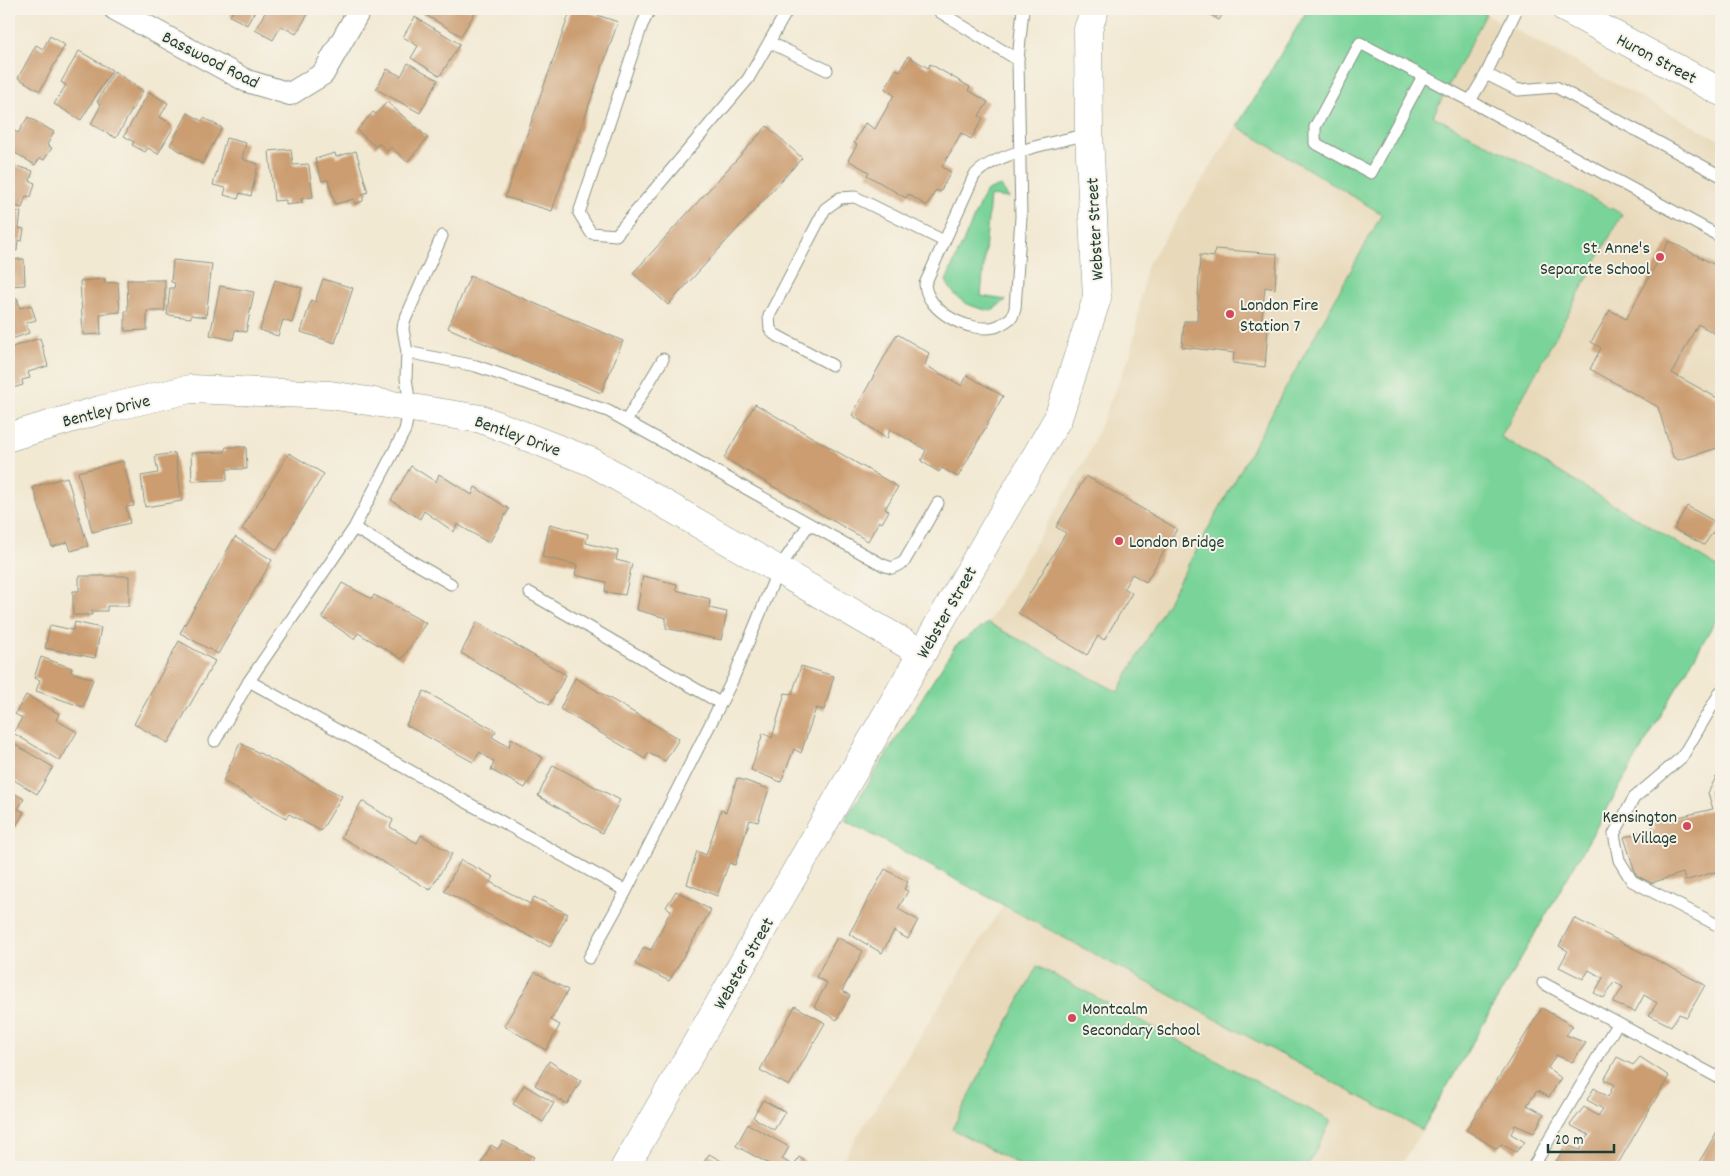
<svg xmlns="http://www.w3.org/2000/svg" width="1730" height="1176" viewBox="0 0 1730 1176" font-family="Dekko,sans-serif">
<rect width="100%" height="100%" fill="#f7f3e8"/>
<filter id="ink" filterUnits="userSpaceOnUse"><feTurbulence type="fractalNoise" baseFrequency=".02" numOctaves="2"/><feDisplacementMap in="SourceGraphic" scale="10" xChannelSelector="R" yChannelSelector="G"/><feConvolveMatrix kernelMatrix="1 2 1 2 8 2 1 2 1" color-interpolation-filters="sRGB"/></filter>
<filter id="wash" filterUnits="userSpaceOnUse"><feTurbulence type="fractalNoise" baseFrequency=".0096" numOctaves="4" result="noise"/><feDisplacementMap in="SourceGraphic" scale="20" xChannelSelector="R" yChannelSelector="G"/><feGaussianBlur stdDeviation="1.12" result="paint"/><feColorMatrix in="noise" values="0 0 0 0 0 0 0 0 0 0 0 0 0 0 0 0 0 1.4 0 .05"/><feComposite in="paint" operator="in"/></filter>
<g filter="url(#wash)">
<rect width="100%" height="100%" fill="#f2e9d3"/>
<path fill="#e8d9ba" d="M1486,14L1721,141V569L1501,437L1622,214L1433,116Z
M1237,126L1382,214L1118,693L988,623L1086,459L1132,350L1146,267Z
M1003,905L1422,1130L1400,1167H838Z"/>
<path fill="#7ad49a" stroke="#4c8867" d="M1308,9H1477L1486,14L1433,116L1622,214L1501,437L1721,569V611L1422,1130L845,820L955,646L988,623L1118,692L1382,214L1237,126Z
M1000,186L1009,198L990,196L981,296L1006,300L991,311C968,306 957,302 946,281L985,192Z
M1037,966L1331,1121L1307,1167H1024L952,1129Z"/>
<g id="blocks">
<path fill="#cb9d71" d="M234,9H256L247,25L230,16Z
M267,9H311L296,34L281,26L273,40L255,30Z
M421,9H477L461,36L419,11Z
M571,9H579L618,22L552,211L505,197Z
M1191,9H1226L1219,20L1202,10L1200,14Z
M415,17L460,44L440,76L411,58L418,46L403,37Z
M50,36L65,45L40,91L18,78L36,45L43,49Z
M79,51L112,70L81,120L54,104L66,85L61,82Z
M908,56L928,68L930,64L970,87L968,90L988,102L979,116L983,118L971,139L961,133L942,167L951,172L940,192L936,190L927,206L908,194L906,198L867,175L869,172L848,160L857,145L854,143L865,123L875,129L894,95L885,89L896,69L900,71Z
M408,63L438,80L420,113L376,89L387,69L401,76Z
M114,71L143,91L116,138L91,124L101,105L97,102Z
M149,92L168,103L160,117L172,124L173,128L158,154L148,148L145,152L132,145L134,142L124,136Z
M387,102L428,138L407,162L391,147L387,151L379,143L376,147L357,130L373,112L376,114Z
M188,113L202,121L204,118L222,128L202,164L170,145Z
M28,117L54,132L47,145L52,148L44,160L40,158L35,165L9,149V128L18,133Z
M767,126L802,158L668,305L633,273Z
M226,138L246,143L242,159L258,164L251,196L240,193L238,199L224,195L226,188L213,185Z
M291,149L293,165L308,164L309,166L313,197L301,199L302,203L286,205V200L274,201L269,151Z
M356,151L368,192L363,194V201L355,204L354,199L335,204L328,180L322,181L315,159L335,153L336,157Z
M9,164L33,171L30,181L35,183L31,197L26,196L22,208L9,204Z
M9,210L21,212L19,228L24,229L22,241L18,240L17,251L9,250Z
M1669,241L1721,268V337L1698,324L1672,373L1721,400V447L1678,460L1673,457L1658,407L1590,369L1601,348L1591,342L1610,310L1626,319Z
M1215,249L1277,254L1275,289L1265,287L1261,327L1268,328L1265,367L1233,363L1234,353L1182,347L1184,321H1197L1200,255L1214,257Z
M24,259L25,285L9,286V260Z
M173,260L212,264L206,317L191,315V318L167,315L170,288H174L175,283L171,282Z
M470,276L623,341L601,393L448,328Z
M105,279V283L118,282L120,312L100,314L101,334L83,335L80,281Z
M323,279L353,288L335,343L301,332L311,300L315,302Z
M127,280H165V311H147V330L125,331V311H128Z
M275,280L302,288L292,323L283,320L278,336L260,330Z
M220,286L254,292L246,332L235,330L233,340L210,335Z
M17,298L20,308L31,305L36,320L26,323L29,333L9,340V300Z
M897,334L929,353L925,365L962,386L967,375L1003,396L958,477L942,468L939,472L921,461L926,450L890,429L887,439L852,415Z
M40,338L48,366L28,372L30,378L22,380L23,385L9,389V348Z
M755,404L898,487L885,509L889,511L882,523L879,521L868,541L724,458Z
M226,447H246L247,469H227V480L192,481L191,453L224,452Z
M175,453L182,501L145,507L141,476L158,473L155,456Z
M289,453L324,474L277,550L242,529Z
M123,461L134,506L126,507L130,523L92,532L78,472Z
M411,466L436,482L439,474L472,495L475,487L509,509L489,543L457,524L454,532L424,511L420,519L391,500Z
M1086,476L1177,529L1146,582L1132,574L1124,588L1132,593L1104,640L1098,636L1087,655L1018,613L1066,533L1056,527Z
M67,477L88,546L71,551L68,542L52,547L33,487Z
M1687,506L1719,524L1704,545L1674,529Z
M550,524L588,534L586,543L618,551L616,560L632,564L625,595L605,592L606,582L575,575L577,565L542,557Z
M235,537L272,560L218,654L180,633Z
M79,576H129V606H107V611H92V615H73V591H79Z
M643,576L677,584L676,590L710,599L709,608L727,612L721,640L666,628V618L637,610Z
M342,583L372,599L374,595L426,623L402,659L358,633L354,639L322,617Z
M75,622L101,628L95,658L45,648L50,625L73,630Z
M477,622L566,675L549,705L461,653Z
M179,641L215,661L168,743L134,724Z
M41,657L72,668L71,672L93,679L83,707L36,691L40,680L34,678Z
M801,666L834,676L824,710L816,708L801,753L794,749L781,782L751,770L763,733L772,738L785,693L792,694Z
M575,678L679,739L665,761L648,753L645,759L560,709Z
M424,691L496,731L492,737L509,747L511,738L543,758L525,788L491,770L494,762L480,752L473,762L406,725Z
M26,695L59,714L56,720L77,732L60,761L13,733L22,718L15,714Z
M9,741L53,767L37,794L9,777Z
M240,743L342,796L321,831L289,814L286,818L223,781Z
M553,765L620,800L602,833L538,796Z
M1721,776V870L1685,881L1683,873L1651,883L1636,875L1624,837L1654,830L1652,823L1713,809L1708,793L1716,777Z
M737,778L769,789L758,822L750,820L735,865L729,863L717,896L687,884L697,851L706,855L721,810L726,812Z
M9,790L24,799L18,809L24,812L15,828L9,824Z
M362,801L393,820L390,827L417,843L421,835L452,854L430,890L341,837Z
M461,860L494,877L490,882L530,904L534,897L568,914L550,947L444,891Z
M885,869L908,882L904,889L908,891L898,909L918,920L908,939L894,931L882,953L849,934Z
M676,891L711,910L669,981L635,964L644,947L651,950L671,910L666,907Z
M1574,918L1705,985L1687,1017L1679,1014L1671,1026L1649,1015L1657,1003L1644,995L1635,1012L1613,1003L1623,987L1614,982L1604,998L1594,993L1603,978L1589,970L1583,979L1559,967L1568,951L1559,946Z
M837,937L863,951L842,991L850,995L837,1020L814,1007L827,983L816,977Z
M535,972L568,990L551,1020L560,1025L546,1050L504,1026Z
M795,1006L825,1023L789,1086L760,1070Z
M1542,1008L1573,1026L1566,1035L1586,1043L1572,1062L1556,1055L1548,1068L1561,1078L1549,1097L1537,1091L1527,1105L1544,1114L1534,1133L1515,1125L1511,1134L1525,1142L1516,1152L1501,1144L1497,1149L1466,1130Z
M1617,1057L1633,1065L1640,1057L1669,1076L1616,1167H1562L1555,1163L1566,1145L1580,1150L1589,1135L1570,1125L1584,1107L1598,1116L1603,1109L1587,1100L1594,1088L1608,1097L1614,1084L1604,1080Z
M549,1061L581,1081L567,1104L535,1085Z
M524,1085L554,1103L543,1122L513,1104Z
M763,1100L785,1112L774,1130L753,1117Z
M748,1124L789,1147L782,1159L794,1166L799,1157L813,1167H775L736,1146Z
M1721,1125V1167H1696Z
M503,1141L534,1157L528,1167H479L491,1145L498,1149Z
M709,1154L732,1167H701Z"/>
</g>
</g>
<g filter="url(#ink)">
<use href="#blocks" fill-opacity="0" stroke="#889384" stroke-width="1"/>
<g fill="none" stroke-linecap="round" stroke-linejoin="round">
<defs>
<path id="service" d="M650,9L642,25L579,213L591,233L616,235L748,79L788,9
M941,9L940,12L1018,60
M1023,9L1018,60L1021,217L1015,309L1012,317C1007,321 1001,325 995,327C969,333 927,312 925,284L974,176C993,153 1059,141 1089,134
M1517,9L1486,74L1470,101L1721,237
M769,42L827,70
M1486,74L1518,90L1556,87L1721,176
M1423,76L1371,173L1315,143V127L1360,43L1470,101
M407,352L476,366L608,411L883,565L892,568L904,562L938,503
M832,365L774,334L770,329L769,316L825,209L840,198L855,197L944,241
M626,421L663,359
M354,528L451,584
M530,593L720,703
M249,681L626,891
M1721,691L1682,757L1634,798L1614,834L1619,860L1632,881L1721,927
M215,741L249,681L354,528L405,430L410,406L406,378L407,352L403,329L404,322L442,236
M589,958L626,891L733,679L778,570L809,524
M1543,983L1721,1079
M1533,1167L1617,1024"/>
<path id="minor" d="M115,9L247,81L290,94L323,74L360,9"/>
<path id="tertiary" d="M9,437L100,410L190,389L330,395L481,419L592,462L922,653
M625,1167L1058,418L1097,298L1089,134L1088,29L1095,9"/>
<path id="secondary" d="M1566,9L1721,92"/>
</defs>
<use href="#service" stroke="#889384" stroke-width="13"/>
<use href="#minor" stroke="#889384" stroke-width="24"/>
<use href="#tertiary" stroke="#889384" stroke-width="29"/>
<use href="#secondary" stroke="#889384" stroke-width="29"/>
<use href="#service" stroke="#fff" stroke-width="11"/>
<use href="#minor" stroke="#fff" stroke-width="22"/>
<use href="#tertiary" stroke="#fff" stroke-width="28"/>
<use href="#secondary" stroke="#fff" stroke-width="28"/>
</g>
</g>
<g fill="#d1495b" stroke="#f7f3e8" stroke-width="2">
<circle cx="1660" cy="257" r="5"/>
<circle cx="1230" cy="314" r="5"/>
<circle cx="1119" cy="541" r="5"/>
<circle cx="1687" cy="826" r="5"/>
<circle cx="1072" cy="1018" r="5"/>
</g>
<g text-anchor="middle" stroke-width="4" stroke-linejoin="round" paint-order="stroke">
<g font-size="18" fill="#1f3d34" stroke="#f7f3e8">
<text transform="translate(1657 58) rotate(28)" y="6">Huron Street</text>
<text transform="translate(211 59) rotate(27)" y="6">Basswood Road</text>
<text transform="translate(1094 229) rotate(-93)" y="6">Webster Street</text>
<text transform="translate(106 410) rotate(-14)" y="6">Bentley Drive</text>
<text transform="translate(518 435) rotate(20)" y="6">Bentley Drive</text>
<text transform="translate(946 612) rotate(-60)" y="6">Webster Street</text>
<text transform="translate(743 963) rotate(-60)" y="6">Webster Street</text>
</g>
<g font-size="18" fill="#1f3d34" stroke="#f7f3e8" text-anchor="start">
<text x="1650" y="253" text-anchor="end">St. Anne's<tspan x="1650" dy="21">Separate School</tspan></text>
<text x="1240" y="310">London Fire<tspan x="1240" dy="21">Station 7</tspan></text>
<text x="1129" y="547">London Bridge</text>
<text x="1677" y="822" text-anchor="end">Kensington<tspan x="1677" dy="21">Village</tspan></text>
<text x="1082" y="1014">Montcalm<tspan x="1082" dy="21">Secondary School</tspan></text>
</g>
</g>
<rect width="1730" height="1176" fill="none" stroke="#f7f3e8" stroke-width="30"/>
<path d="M1548 1144v8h66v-8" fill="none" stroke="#1f3d34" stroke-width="2.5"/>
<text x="1555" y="1144" font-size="15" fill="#1f3d34" stroke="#f7f3e8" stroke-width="4" paint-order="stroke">20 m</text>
</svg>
